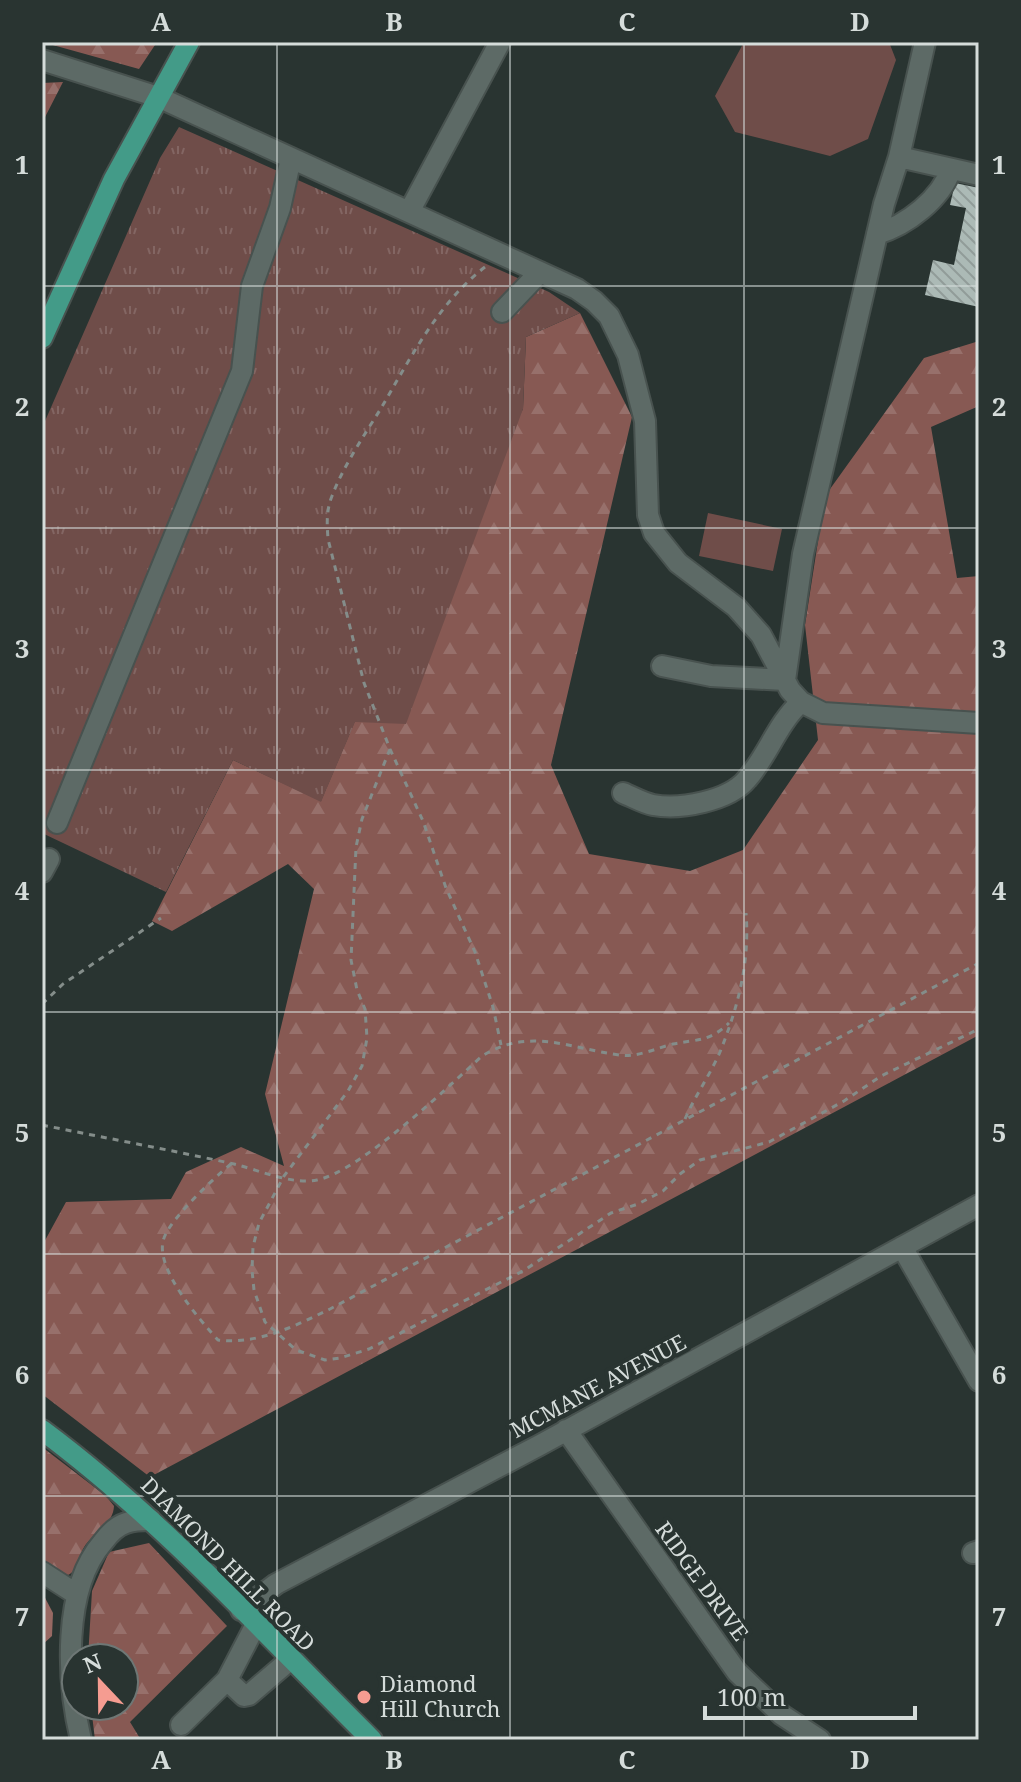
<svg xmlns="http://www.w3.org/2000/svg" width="1021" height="1782" viewBox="0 0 1021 1782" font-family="'Noto Serif',serif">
<defs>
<pattern id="forest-firs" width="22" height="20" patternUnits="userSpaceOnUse" patternTransform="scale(2)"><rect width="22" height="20" fill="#875953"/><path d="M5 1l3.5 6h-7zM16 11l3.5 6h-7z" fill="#97706b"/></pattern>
<pattern id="park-tufts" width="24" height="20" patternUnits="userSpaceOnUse" patternTransform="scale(2)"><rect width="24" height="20" fill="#6f4d49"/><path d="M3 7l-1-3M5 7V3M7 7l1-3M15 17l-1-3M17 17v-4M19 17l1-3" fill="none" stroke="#836663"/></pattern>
<pattern id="building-back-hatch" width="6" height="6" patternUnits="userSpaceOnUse" patternTransform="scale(2)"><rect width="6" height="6" fill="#acbab6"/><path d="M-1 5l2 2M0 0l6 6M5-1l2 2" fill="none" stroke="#919c99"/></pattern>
</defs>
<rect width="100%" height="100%" fill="#293431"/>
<path fill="#6f4d49" d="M744,42H889L896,60L868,139L830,156L735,132L715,96Z
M708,513L782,529L773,571L699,556Z"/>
<path fill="url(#forest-firs)" d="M42,42H157L139,69Z
M63,82L42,123V83Z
M580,313L632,417L551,765L589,854L690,871L743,850L818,740L805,625L825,496L924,358L979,341V406L931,427L957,578L979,576V1035L150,1477L42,1394V1246L66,1202L171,1199L186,1172L241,1147L284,1166L265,1094L314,889L288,864L172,931L152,921L233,760L321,801L355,721L523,409L526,337Z
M42,1447L106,1496L114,1506C113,1528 87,1534 81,1554C77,1564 79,1569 68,1575L59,1573L42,1562Z
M149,1543L227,1626L130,1722L141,1740H95L91,1706H124V1658H88L92,1591L109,1552Z"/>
<path fill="url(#park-tufts)" d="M179,127L549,292L580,313L526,337L523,409L406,724L355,722L321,802L233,760L166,892L42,833V428L160,158Z"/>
<path fill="#986963" d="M42,1592L53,1613L52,1636L42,1645Z"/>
<path fill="url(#building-back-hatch)" d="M955,183L979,188V307L925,295L933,260L954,265L966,208L950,205Z"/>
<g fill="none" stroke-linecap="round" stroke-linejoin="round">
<defs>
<path id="minor" d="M42,60L158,97L577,289L594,301L609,316L628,355L645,421L648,515L654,533L678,563L736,607L761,635L790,690L801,702L823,713L979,723
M899,157L979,175
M409,212L500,42
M877,234C907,225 941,199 951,169
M502,312L540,272
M662,666L711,676L785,680L803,554L884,204L899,157L925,42
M623,793C633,797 643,803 653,805C680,810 729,801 747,779C768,755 777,724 801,702
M57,823L242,371L252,286L280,208L291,158
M42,872L49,859
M902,1247L979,1381
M566,1430L737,1672L782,1715L820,1740
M973,1553L979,1551
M42,1572L76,1594
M241,1610L276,1584L540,1445L979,1205
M227,1680L244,1696L249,1695L291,1659
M181,1725L227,1680L256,1624
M81,1740C67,1682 62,1589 103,1542C109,1534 116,1526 126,1523C134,1520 143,1520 151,1520"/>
<path id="major" d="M42,338L114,179L189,42
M42,1430C163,1520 265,1634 372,1740"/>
</defs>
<use href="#minor" stroke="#48524f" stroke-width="24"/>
<use href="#major" stroke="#48524f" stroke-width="24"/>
<path stroke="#848d8a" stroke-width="3" stroke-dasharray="6 6" stroke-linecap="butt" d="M485,267C438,303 410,359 380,410C363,437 343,467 332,496C326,511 327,524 328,539L364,683L390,749L423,821L446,888L475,952L493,1007L501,1045
M390,749L362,819L356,847L351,960L357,990L365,1009L367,1038L362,1066L348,1091L284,1176L259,1223L253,1247L252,1270L254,1290L265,1322L296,1350L325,1360L340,1358L369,1349L523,1271L611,1213L638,1204L663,1191L680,1174L700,1160L769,1142L844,1101L881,1076L979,1029
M42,1004L63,984L161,918
M685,1119C695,1096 710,1075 720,1052C738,1007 750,962 746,913
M42,1125C106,1138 170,1150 234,1164C259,1170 291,1185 317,1180C359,1172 448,1087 482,1056C529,1027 569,1048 619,1055C636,1058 657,1048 673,1044C698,1039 709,1042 729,1023
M231,1164C214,1178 171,1218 164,1238C153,1267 200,1320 218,1340C257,1345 295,1326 330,1309L979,963"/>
<use href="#minor" stroke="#5d6a66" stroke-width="20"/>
<use href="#major" stroke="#439b88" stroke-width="20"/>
</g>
<path fill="none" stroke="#d5dcda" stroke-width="2" stroke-opacity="0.55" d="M277,42V1740M510,42V1740M744,42V1740M42,286H979M42,528H979M42,770H979M42,1012H979M42,1254H979M42,1496H979"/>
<circle fill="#f59c91" stroke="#293431" stroke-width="3" cx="364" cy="1697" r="8"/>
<g text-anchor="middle" stroke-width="8" stroke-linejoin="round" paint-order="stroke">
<g font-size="22" fill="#d5dcda" stroke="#293431">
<text transform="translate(598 1386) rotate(-28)" y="8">MCMANE AVENUE</text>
<text transform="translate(228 1564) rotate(45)" y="8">DIAMOND HILL ROAD</text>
<text transform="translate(702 1581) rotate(54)" y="8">RIDGE DRIVE</text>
</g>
<g font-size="22" fill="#d5dcda" stroke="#293431" text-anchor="start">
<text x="380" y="1692">Diamond<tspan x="380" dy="25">Hill Church</tspan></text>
</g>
</g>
<rect width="1021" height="1782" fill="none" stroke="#293431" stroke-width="88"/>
<g transform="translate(100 1682) rotate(338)"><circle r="38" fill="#293431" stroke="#6e7775" stroke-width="2"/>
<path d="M0-6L14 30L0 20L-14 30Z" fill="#f59c91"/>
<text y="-12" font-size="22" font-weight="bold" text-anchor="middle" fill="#d5dcda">N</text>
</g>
<path d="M705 1706v12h210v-12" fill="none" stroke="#d5dcda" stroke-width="4"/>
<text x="717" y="1706" font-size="24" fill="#d5dcda" stroke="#293431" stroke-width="6" paint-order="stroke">100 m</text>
<rect x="44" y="44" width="933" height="1694" fill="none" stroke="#d5dcda" stroke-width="3"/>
<g font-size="26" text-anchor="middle" font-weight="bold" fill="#d5dcda">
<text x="161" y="31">A</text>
<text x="394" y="31">B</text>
<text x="627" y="31">C</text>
<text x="860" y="31">D</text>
<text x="22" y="174">1</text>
<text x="999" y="174">1</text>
<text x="22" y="416">2</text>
<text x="999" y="416">2</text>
<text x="22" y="658">3</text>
<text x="999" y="658">3</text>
<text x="22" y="900">4</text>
<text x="999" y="900">4</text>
<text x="22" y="1142">5</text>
<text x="999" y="1142">5</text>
<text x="22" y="1384">6</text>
<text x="999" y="1384">6</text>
<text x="22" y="1626">7</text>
<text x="999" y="1626">7</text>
<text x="161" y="1769">A</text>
<text x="394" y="1769">B</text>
<text x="627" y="1769">C</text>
<text x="860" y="1769">D</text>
</g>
</svg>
